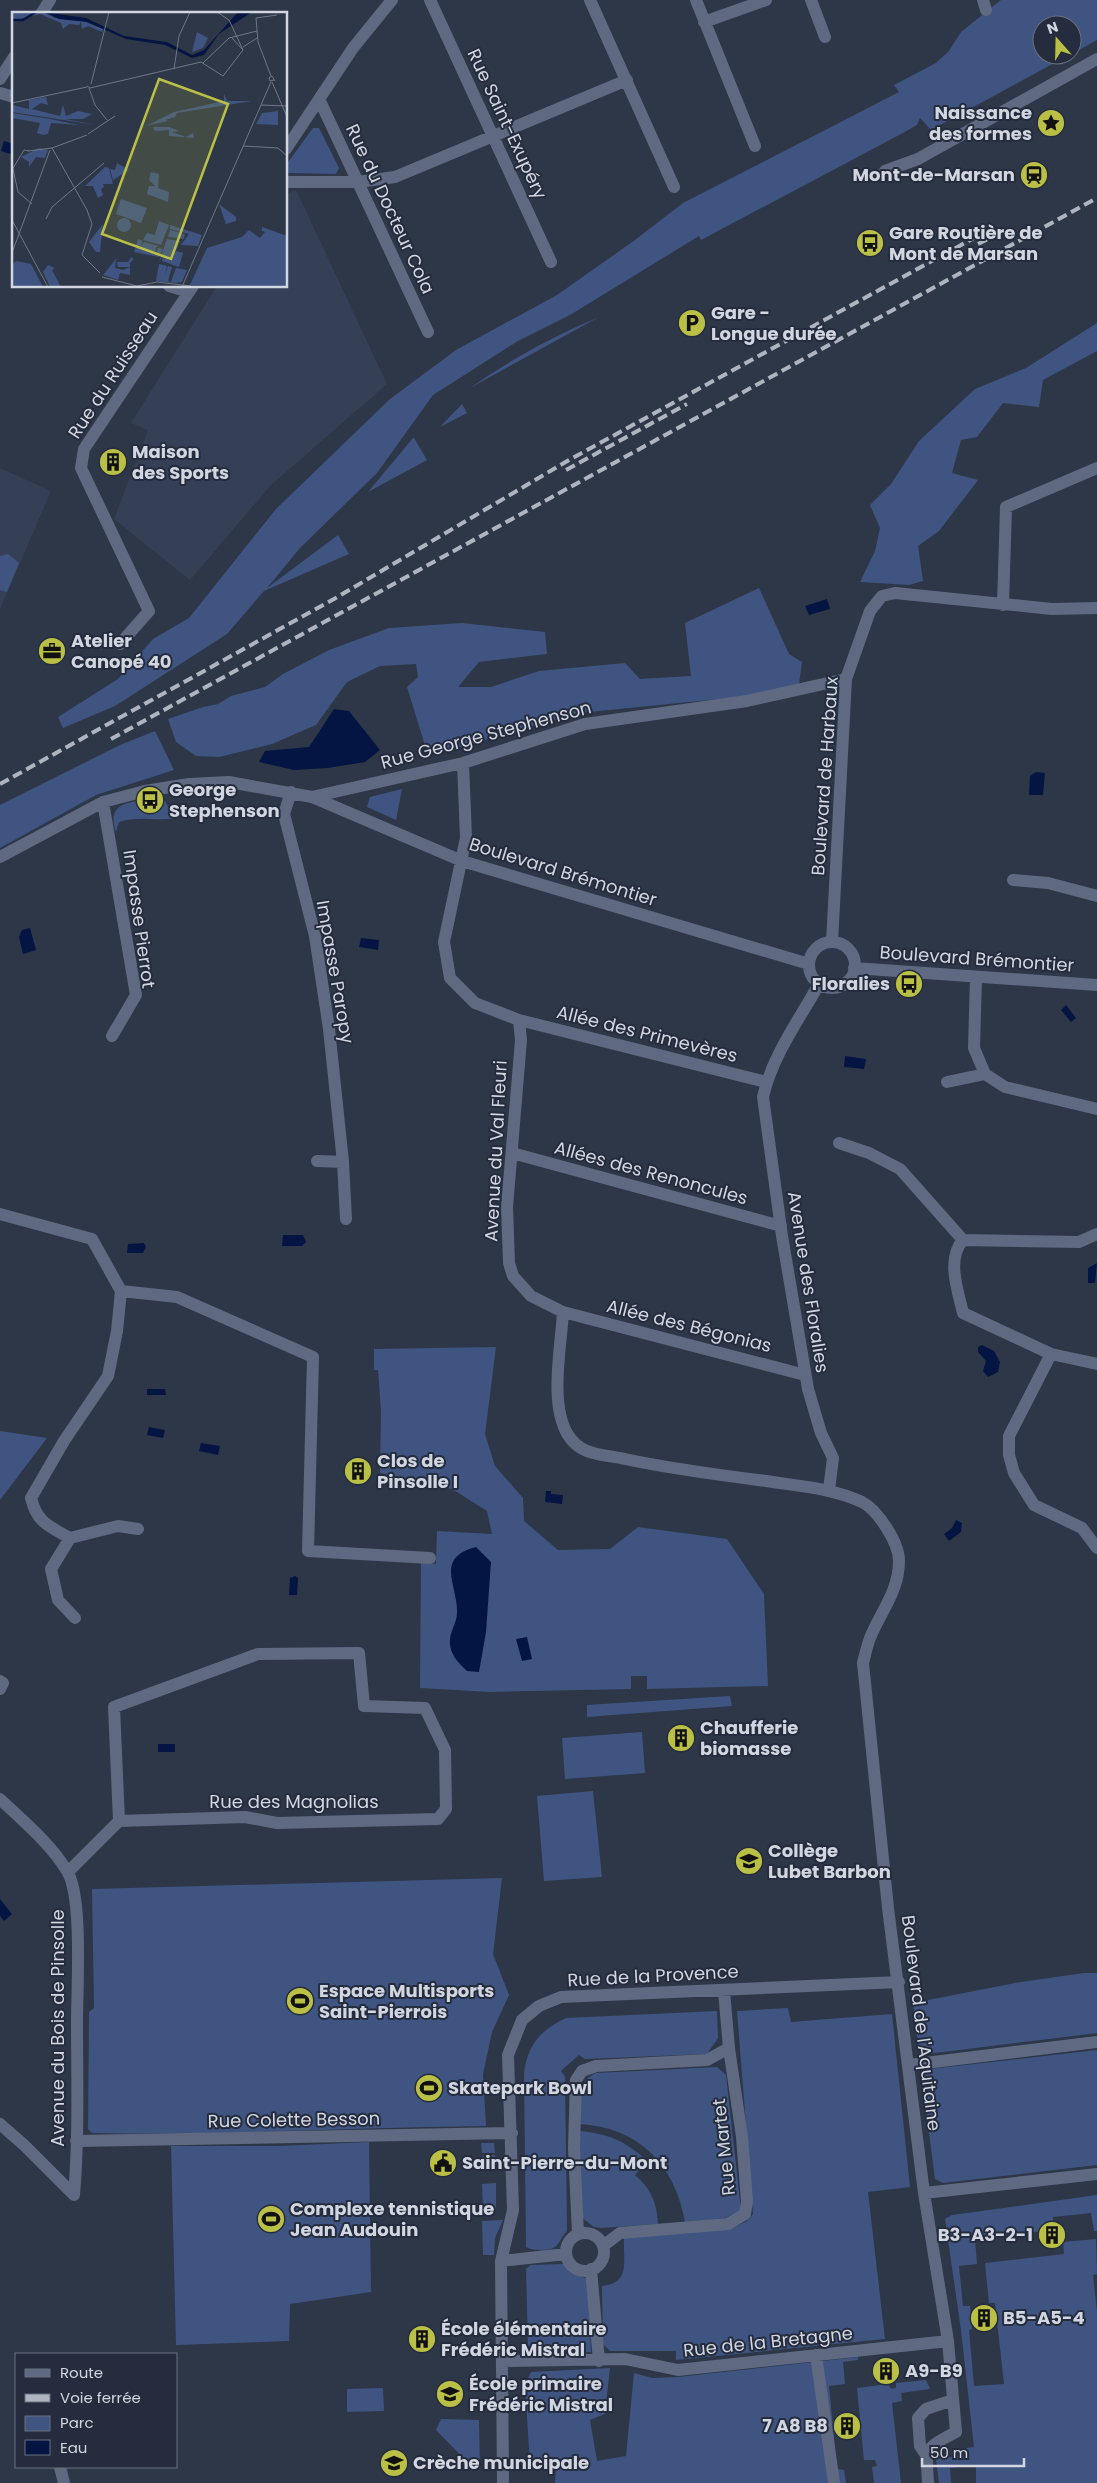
<svg xmlns="http://www.w3.org/2000/svg" width="1097" height="2483" viewBox="0 0 1097 2483" font-family="Poppins,sans-serif">
<rect width="100%" height="100%" fill="#2e3748"/>
<path fill="#354057" d="M296,190L387,384L270,486L190,580L114,519L148,430L131,423L217,286H286V194Z
M0,468L51,491L0,609Z"/>
<path fill="#3f5481" d="M1001,0H1097V40L1072,54V25H1042V55H1069L931,130L920,118L917,125L901,134L701,240L699,236L570,315L518,341L433,395L377,473L300,548L267,588L338,535L349,554L264,591L227,634L115,706L63,728L58,717L118,679L153,639L189,618L276,509L390,399L456,350L557,295L635,240L683,203L899,92L894,85L936,63L949,51L961,32Z
M313,128H319L339,168L336,174L288,173L286,165Z
M599,317L470,388C511,359 552,337 599,317Z
M1097,323V351L1043,380L1039,407L1003,403L977,437L961,440L952,473L978,480L939,531L918,546L923,581L909,585L860,582L875,551L880,528L870,505L891,484L919,441L975,389L1026,368Z
M462,404L467,413L440,427Z
M414,438L427,460L368,492L413,438Z
M8,554L19,563L7,592L0,590V556Z
M759,588L789,654L802,662L798,691L579,713L443,752H427L407,687L418,677L416,664L380,666L347,682L316,725L272,744L219,757L196,756L176,742L168,719L203,707L218,704L231,696L265,687L283,674L329,650L389,628L462,623L545,632L547,654L479,662L458,687H491L539,671L625,663L640,679L691,676L685,623Z
M155,731L174,770L96,795L0,848V805L120,745Z
M402,789L396,820L367,807L370,797Z
M155,799H164L174,818C156,822 140,815 119,822L116,832C105,801 132,802 155,799Z
M496,1347L485,1434L495,1466L523,1498L524,1521L558,1550L610,1549L638,1527L727,1539L764,1594L768,1686L647,1689V1676H631V1689L490,1692L420,1688L421,1562L436,1564L437,1531L492,1534L487,1511L452,1489L380,1473L381,1411L378,1370H374V1349Z
M0,1431L47,1438L0,1500Z
M730,1696L732,1706L587,1717V1705Z
M642,1732L645,1773L565,1779L562,1738Z
M593,1791L602,1877L544,1881L537,1796Z
M502,1878L493,1954L509,1995L492,2032L483,2074L486,2126C354,2127 223,2136 92,2133L88,2129L89,2012L94,2008L92,1889Z
M1084,1973H1097V2033L927,2054L921,2053L919,2049L913,2003L1015,1983Z
M788,2008L791,2022L892,2014L910,2187L868,2192L885,2339L676,2360V2351H610L603,2344L602,2286C631,2283 623,2261 624,2238L731,2229L747,2221L753,2214L737,2011Z
M717,2011L718,2038L707,2054L585,2059L579,2055L561,2071L565,2077L567,2231C562,2236 561,2241 557,2245C552,2252 533,2251 526,2247L524,2074C527,2046 540,2030 566,2018Z
M1097,2050V2165L943,2183L935,2179L922,2079L924,2073L930,2069Z
M717,2067L726,2075L741,2210L725,2218L685,2222C675,2165 639,2127 579,2124C580,2105 575,2082 596,2073Z
M579,2131C609,2134 623,2140 647,2160L635,2175C651,2189 657,2203 658,2224L601,2228L594,2227L581,2217Z
M369,2142L371,2292L290,2304L289,2341L176,2345L171,2146H280Z
M481,2143H494L495,2153H482Z
M495,2155L496,2171H482V2156Z
M496,2183V2209H483L482,2184Z
M1097,2195V2231H1094L1091,2213L1053,2217L1054,2230L975,2238L977,2264L959,2266L963,2306H970L972,2329L969,2330L974,2386L1004,2384L995,2303H989L985,2263L1064,2254L1063,2242L1096,2239L1097,2274L1093,2275L1097,2312V2483H976V2465L950,2468L951,2483H939L936,2459L967,2455L966,2448L974,2447L961,2330L945,2219L952,2215Z
M503,2220L495,2238L494,2255H483L482,2221Z
M564,2264L571,2273L588,2279L591,2352L532,2353L528,2346L526,2269L531,2265Z
M858,2357V2360L843,2362L845,2384L829,2386L837,2469L844,2470L846,2483H555L556,2468L530,2466L525,2384L531,2372L610,2368L605,2414L590,2420L597,2461L626,2456L634,2373L652,2378L678,2377Z
M926,2380L930,2389L901,2393L902,2401L892,2403L901,2483H874L872,2467L877,2466L875,2460H864L857,2388L888,2384L891,2389L896,2388V2383Z
M383,2388L384,2411L347,2412V2389Z
M441,2419L479,2420L480,2469L473,2468L436,2430Z"/>
<path fill="#051543" d="M4,141L14,144V155L1,151Z
M827,599L830,609L809,615L805,606Z
M334,709L349,711L380,750L365,762L328,768L294,770L259,762L265,751L309,747Z
M1036,772L1045,773L1043,795H1029L1030,776Z
M30,928L36,950L23,954L19,937L22,930Z
M361,938L379,940L378,950L359,947Z
M1066,1005L1076,1018L1071,1022L1061,1010Z
M845,1056L866,1059L864,1069L844,1067Z
M283,1235H303L306,1242L302,1246H282Z
M144,1243L146,1247L143,1253H127L128,1244Z
M1097,1263L1095,1283H1088V1268Z
M982,1345L994,1351L1000,1362L998,1372L988,1377L983,1371L986,1361L978,1352V1347Z
M147,1389H165L166,1395H147Z
M149,1427L165,1430L163,1438L147,1435Z
M201,1443L220,1446L218,1455L199,1451Z
M546,1491H551V1494L563,1495L562,1504L545,1502Z
M956,1520L962,1523L961,1532L949,1541L944,1534L952,1528Z
M476,1547L491,1562L486,1632L479,1672L467,1671C453,1658 445,1647 453,1628C455,1623 457,1618 457,1613C458,1585 434,1558 476,1547Z
M295,1576L298,1578L297,1595H289L290,1578Z
M527,1637L532,1659L522,1661L516,1639Z
M158,1744H175V1752H158Z
M0,1899L12,1914L4,1921L0,1916Z"/>
<g fill="none" stroke-linecap="round" stroke-linejoin="round">
<path stroke="#5f6a82" stroke-width="12" d="M430,0L551,262
M590,0L674,187
M696,0L755,146
M811,0L825,37
M983,0L986,10
M41,14L50,0
M704,22L766,0
M0,79L14,57
M0,93L14,97
M320,101L428,332
M286,149L353,48L392,0
M885,171L918,159L1097,59
M286,182H358L395,177L627,80
M169,286L189,292
M1003,605L1006,507L1097,468
M120,644L149,611L81,468L84,449L193,286
M463,763L466,838L444,942L450,978L475,1003L519,1020L521,1040L507,1207L509,1263L513,1276L531,1296L563,1312L805,1375
M291,792L284,814L315,936L329,1029L343,1162L317,1161
M312,797L462,861L809,964
M103,802L136,995L112,1036
M0,857L103,802L145,791L189,784L229,782L312,797L463,763L585,724L747,701L846,679
M1013,880L1048,883L1097,896
M832,942L846,679L870,611L882,596L895,593L1052,609L1097,608
M809 965a23 23 0 1 1 46 0a23 23 0 1 1-46 0Z
M854,968L1097,985
M976,977L974,1048L985,1074L1005,1087L1097,1109
M819,984C799,1020 772,1056 763,1097L782,1236L808,1389L821,1433L833,1458L829,1490
M519,1020L766,1082
M947,1082L985,1074
M839,1143L869,1153L900,1169L963,1240
M512,1153L781,1226
M343,1162L346,1219
M0,1214L92,1239L121,1291L117,1331L108,1376L64,1441L31,1498C37,1523 49,1526 70,1538L118,1526L138,1529
M963,1240C946,1259 958,1291 963,1313L1051,1354L1097,1364
M963,1240L1079,1242L1097,1234
M121,1291L177,1297L313,1357L308,1551L430,1558
M563,1312C561,1348 549,1404 568,1435C581,1456 602,1454 625,1459C671,1469 719,1475 766,1481C798,1486 832,1488 862,1502C878,1510 899,1543 899,1561C899,1591 881,1611 870,1638C867,1646 865,1655 863,1663L888,1908L924,2193L948,2341L956,2432C924,2449 926,2447 928,2483
M1051,1354L1009,1436V1455L1014,1473L1034,1505L1082,1528L1097,1548
M70,1538L51,1569L58,1600L75,1618
M0,1681L3,1683L0,1689
M0,1799C23,1821 51,1844 67,1871C83,1896 77,1988 77,2021C77,2079 79,2137 74,2195
M68,1872L119,1821L114,1707L258,1654L359,1653L364,1706L425,1708L445,1750L446,1809L438,1819L277,1823L245,1817L119,1821
M909,2065L1097,2042
M0,2124L24,2145L74,2195
M76,2141L512,2133
M924,2193L1097,2174
M566 2252a19 19 0 1 1 38 0a19 19 0 1 1-38 0Z
M578,2234L574,2148L576,2080L582,2071L596,2066L707,2060L729,2048L724,1991
M603,2246L620,2233L728,2224L745,2214L747,2201L742,2137L729,2048
M501,2261L566,2254
M591,2269L599,2361
M816,2355L834,2483
M502,2361L625,2359L678,2370L948,2341
M926,2455L920,2446L918,2418L926,2409L953,2400
M60,2467L64,2483
M503,2483L501,2261L513,2210L508,2055L522,2020L539,2006L561,1997L899,1982"/>
<path stroke="#aeb4c0" stroke-width="4" stroke-dasharray="10 5" stroke-linecap="butt" d="M978,244L998,234
M566,470L687,404
M111,739L1097,198
M0,784L334,599L569,460L994,227"/>
</g>
<defs>
<symbol id="sight-disc" viewBox="-11 -11 22 22"><circle r="9.5" fill="#bac045" stroke="#242c3d"/><path d="M0-6L1.8-2.2L6-1.7L2.9 1.2L3.7 5.4L0 3.3L-3.7 5.4L-2.9 1.2L-6-1.7L-1.8-2.2Z" fill="#111"/></symbol>
<symbol id="station-disc" viewBox="-11 -11 22 22"><circle r="9.5" fill="#bac045" stroke="#242c3d"/><path d="M-3-6H3Q5-6 5-4V2Q5 4 3 4L4.5 6H3L1.5 4h-3L-3 6H-4.5L-3 4Q-5 4-5 2V-4Q-5-6-3-6ZM-3.5-4v3h7v-3ZM-3.5 1v1.5H-2V1ZM2 1v1.5H3.5V1Z" fill="#111"/></symbol>
<symbol id="bus-disc" viewBox="-11 -11 22 22"><circle r="9.5" fill="#bac045" stroke="#242c3d"/><path d="M-5-6H5V4H4V6H2V4H-2V6H-4V4H-5ZM-3.5-4V0h7V-4ZM-3.5 1.2v1.5H-2V1.2ZM2 1.2v1.5H3.5V1.2Z" fill="#111"/></symbol>
<symbol id="parking-disc" viewBox="-11 -11 22 22"><circle r="9.5" fill="#bac045" stroke="#242c3d"/><path d="M-3.5-5.5H1a3.5 3.5 0 0 1 0 7H-1V5.5H-3.5ZM-1-3.4V-.6H.8a1.4 1.4 0 0 0 0-2.8Z" fill="#111"/></symbol>
<symbol id="building-disc" viewBox="-11 -11 22 22"><circle r="9.5" fill="#bac045" stroke="#242c3d"/><path d="M-4-6H4V6H1V3H-1V6H-4ZM-2.5-4.3h1.7v1.8h-1.7ZM.8-4.3h1.7v1.8H.8ZM-2.5-1h1.7V.8h-1.7ZM.8-1h1.7V.8H.8Z" fill="#111"/></symbol>
<symbol id="office-disc" viewBox="-11 -11 22 22"><circle r="9.5" fill="#bac045" stroke="#242c3d"/><path d="M-6-3h4V-5.5h4V-3h4V5H-6ZM-1-4.5V-3h2v-1.5ZM-6 0V1H6V0Z" fill="#111"/></symbol>
<symbol id="school-disc" viewBox="-11 -11 22 22"><circle r="9.5" fill="#bac045" stroke="#242c3d"/><path d="M0-5L7-2L0 1L-7-2ZM-4 1L0 2.5L4 1V4Q0 6-4 4Z" fill="#111"/></symbol>
<symbol id="stadium-disc" viewBox="-11 -11 22 22"><circle r="9.5" fill="#bac045" stroke="#242c3d"/><path d="M0-5a6.5 5 0 1 0 0 10a6.5 5 0 1 0 0-10ZM-3.5-1.8h7v3.6h-7Z" fill="#111"/></symbol>
<symbol id="civic-disc" viewBox="-11 -11 22 22"><circle r="9.5" fill="#bac045" stroke="#242c3d"/><path d="M-.6-6.5H3V-4.5H.6V-3L4-1V1h2V6H-6V1h2V-1L-.6-3ZM-1.2 2.5V6h2.4V2.5Z" fill="#111"/></symbol>
</defs>
<g fill-rule="evenodd">
<use href="#sight-disc" x="1035" y="107" width="32" height="32"/>
<use href="#station-disc" x="1018" y="159" width="32" height="32"/>
<use href="#bus-disc" x="854" y="227" width="32" height="32"/>
<use href="#parking-disc" x="676" y="307" width="32" height="32"/>
<use href="#building-disc" x="97" y="446" width="32" height="32"/>
<use href="#office-disc" x="36" y="635" width="32" height="32"/>
<use href="#bus-disc" x="134" y="784" width="32" height="32"/>
<use href="#bus-disc" x="893" y="968" width="32" height="32"/>
<use href="#building-disc" x="342" y="1455" width="32" height="32"/>
<use href="#building-disc" x="665" y="1722" width="32" height="32"/>
<use href="#school-disc" x="733" y="1845" width="32" height="32"/>
<use href="#stadium-disc" x="284" y="1985" width="32" height="32"/>
<use href="#stadium-disc" x="413" y="2072" width="32" height="32"/>
<use href="#civic-disc" x="427" y="2147" width="32" height="32"/>
<use href="#stadium-disc" x="255" y="2203" width="32" height="32"/>
<use href="#building-disc" x="1036" y="2219" width="32" height="32"/>
<use href="#building-disc" x="968" y="2302" width="32" height="32"/>
<use href="#building-disc" x="406" y="2323" width="32" height="32"/>
<use href="#building-disc" x="870" y="2355" width="32" height="32"/>
<use href="#school-disc" x="434" y="2378" width="32" height="32"/>
<use href="#building-disc" x="831" y="2410" width="32" height="32"/>
<use href="#school-disc" x="378" y="2447" width="32" height="32"/>
</g>
<g text-anchor="middle" stroke-width="4" stroke-linejoin="round" paint-order="stroke">
<g font-size="18" font-weight="bold" fill="#d1d6e1" stroke="#242c3d" text-anchor="start">
<text x="1032" y="119" text-anchor="end">Naissance<tspan x="1032" dy="21">des formes</tspan></text>
<text x="1015" y="181" text-anchor="end">Mont-de-Marsan</text>
<text x="889" y="239">Gare Routière de<tspan x="889" dy="21">Mont de Marsan</tspan></text>
<text x="711" y="319">Gare -<tspan x="711" dy="21">Longue durée</tspan></text>
<text x="132" y="458">Maison<tspan x="132" dy="21">des Sports</tspan></text>
<text x="71" y="647">Atelier<tspan x="71" dy="21">Canopé 40</tspan></text>
<text x="169" y="796">George<tspan x="169" dy="21">Stephenson</tspan></text>
<text x="890" y="990" text-anchor="end">Floralies</text>
<text x="377" y="1467">Clos de<tspan x="377" dy="21">Pinsolle I</tspan></text>
<text x="700" y="1734">Chaufferie<tspan x="700" dy="21">biomasse</tspan></text>
<text x="768" y="1857">Collège<tspan x="768" dy="21">Lubet Barbon</tspan></text>
<text x="319" y="1997">Espace Multisports<tspan x="319" dy="21">Saint-Pierrois</tspan></text>
<text x="448" y="2094">Skatepark Bowl</text>
<text x="462" y="2169">Saint-Pierre-du-Mont</text>
<text x="290" y="2215">Complexe tennistique<tspan x="290" dy="21">Jean Audouin</tspan></text>
<text x="1033" y="2241" text-anchor="end">B3-A3-2-1</text>
<text x="1003" y="2324">B5-A5-4</text>
<text x="441" y="2335">École élémentaire<tspan x="441" dy="21">Frédéric Mistral</tspan></text>
<text x="905" y="2377">A9-B9</text>
<text x="469" y="2390">École primaire<tspan x="469" dy="21">Frédéric Mistral</tspan></text>
<text x="828" y="2432" text-anchor="end">7 A8 B8</text>
<text x="413" y="2469">Crèche municipale</text>
</g>
<g font-size="18" fill="#d1d6e1" stroke="#242c3d">
<text transform="translate(507 124) rotate(65)" y="6">Rue Saint-Exupéry</text>
<text transform="translate(390 209) rotate(65)" y="6">Rue du Docteur Cola</text>
<text transform="translate(113 375) rotate(-57)" y="6">Rue du Ruisseau</text>
<text transform="translate(486 735) rotate(-15)" y="6">Rue George Stephenson</text>
<text transform="translate(825 776) rotate(-86)" y="6">Boulevard de Harbaux</text>
<text transform="translate(563 872) rotate(17)" y="6">Boulevard Brémontier</text>
<text transform="translate(139 919) rotate(82)" y="6">Impasse Pierrot</text>
<text transform="translate(977 959) rotate(4)" y="6">Boulevard Brémontier</text>
<text transform="translate(335 972) rotate(80)" y="6">Impasse Paropy</text>
<text transform="translate(647 1034) rotate(14)" y="6">Allée des Primevères</text>
<text transform="translate(496 1151) rotate(-87)" y="6">Avenue du Val Fleuri</text>
<text transform="translate(651 1173) rotate(15)" y="6">Allées des Renoncules</text>
<text transform="translate(808 1282) rotate(81)" y="6">Avenue des Floralies</text>
<text transform="translate(689 1326) rotate(14)" y="6">Allée des Bégonias</text>
<text x="294" y="1808">Rue des Magnolias</text>
<text transform="translate(653 1976) rotate(-3)" y="6">Rue de la Provence</text>
<text transform="translate(921 2023) rotate(83)" y="6">Boulevard de l'Aquitaine</text>
<text transform="translate(58 2028) rotate(-90)" y="6">Avenue du Bois de Pinsolle</text>
<text transform="translate(294 2120) rotate(-1)" y="6">Rue Colette Besson</text>
<text transform="translate(724 2147) rotate(-96)" y="6">Rue Martet</text>
<text transform="translate(768 2342) rotate(-6)" y="6">Rue de la Bretagne</text>
</g>
</g>
<g transform="translate(12 12)">
<rect width="275" height="275" fill="#2e3748"/>
<path d="M0,0H31L43,6L71,9L91,17L90,20L76,14L70,17L69,10L67,13L57,12L51,17L49,11L28,2L0,9ZM185,20L196,26L191,36L180,40ZM212,82L215,89H240L165,101L163,105L153,108L156,109L134,114L162,100L212,89ZM34,85L36,93L29,91L20,97L48,104L51,93L54,104L66,99L80,102L71,107H53L84,113L0,100V93L17,97V88ZM266,99V113L244,112L250,101ZM0,101L38,107L67,113L39,111L36,122L31,123L25,121L28,111L0,106ZM141,115H157L167,119L160,120L174,125L181,121L182,126L157,124V118L143,119ZM27,136L36,138L33,146L24,145L17,155V150L9,145ZM105,151L117,158L101,168L98,157L103,158ZM93,155L97,156L101,172H91L92,175L89,177L91,183L86,186L81,174H73ZM139,160L147,162L146,176L157,180L156,190L135,182L137,174H143L137,168ZM109,187L135,196L129,211L104,202ZM207,192L224,205V209L214,212ZM105 213a7 7 0 1 1 14 0a7 7 0 1 1-14 0ZM147,209L157,213L149,233L131,228L135,221L143,223ZM91,212L88,240H84L77,230ZM158,213L190,223L186,234L169,233L177,222L158,217ZM250,215L275,224V275L178,273L195,236L230,225L237,218L248,226L253,220L246,217L250,218ZM158,218L173,222L172,227L156,225ZM126,227L131,229L128,235L132,230L147,234L144,235L143,243L146,236L151,237L147,245L122,240ZM155,227L168,229L164,239L171,241L167,255L150,249L151,243L147,250ZM119,245L122,247L118,251V263L108,261L106,268L91,263L104,247L103,256L111,258L118,255H106L105,250H116ZM4,249L19,252L31,275H0V253ZM147,252L155,254L153,263L156,254L160,255L156,269L159,270L164,256L175,258L170,270L164,271L144,269ZM36,253L43,256L40,258L49,275H38L31,260Z" fill="#3f5481"/>
<path d="M32,0L74,6L112,24L155,30L180,43L192,38L226,0H240L207,22L192,43L180,46L153,33L114,27L75,10L47,7Z" fill="#051543"/>
<path fill="none" stroke="#051543" stroke-width="2.5" d="M0,8H11L24,0"/>
<path fill="none" stroke="#6f7785" stroke-width="1" d="M129,0H146M205,0L217,8L231,38M220,26L231,38M231,35L245,26M191,51L217,26L245,19M162,57L167,24L178,0M211,64L231,38M259,64L246,30L244,6L265,3M262,68L258,69L257,66L260,64L263,69M260,70L275,105M79,72L97,0M75,74L78,76L189,50L211,64M77,76L83,93L95,108M0,91L75,75M249,93L275,94M76,122L103,104M231,134L266,136L275,144M40,136L75,198L80,212L70,243L88,261M40,136L75,123M16,139L40,136M1,157L6,180L20,192M0,158L12,138L17,139M34,207L40,195L92,151M0,208L36,275M0,241L38,138M90,265L125,274L145,270L179,274M170,275L259,70"/>
<path fill="#bac045" fill-opacity="0.15" stroke="#bac045" stroke-width="2.5" d="M147,67L216,92L159,247L90,222Z"/>
<rect width="275" height="275" fill="none" stroke="#d1d6e1" stroke-width="2.5"/>
</g>
<rect x="15" y="2353" width="162" height="115" fill="#242c3d" stroke="#69707f"/>
<rect x="25" y="2369" width="25" height="8" fill="#5f6a82" stroke="#69707f"/>
<text x="60" y="2378" font-size="15" fill="#d1d6e1">Route</text>
<rect x="25" y="2394" width="25" height="8" fill="#aeb4c0" stroke="#69707f"/>
<text x="60" y="2403" font-size="15" fill="#d1d6e1">Voie ferrée</text>
<rect x="25" y="2416" width="25" height="15" fill="#3f5481" stroke="#69707f"/>
<text x="60" y="2428" font-size="15" fill="#d1d6e1">Parc</text>
<rect x="25" y="2440" width="25" height="15" fill="#051543" stroke="#69707f"/>
<text x="60" y="2453" font-size="15" fill="#d1d6e1">Eau</text>
<g transform="translate(1057 40) rotate(340)"><circle r="24" fill="#242c3d" stroke="#69707f"/>
<path d="M0-4L9 19L0 12L-9 19Z" fill="#bac045"/>
<text y="-8" font-size="14" font-weight="bold" text-anchor="middle" fill="#d1d6e1">N</text>
</g>
<path d="M922 2458v8h102v-8" fill="none" stroke="#d1d6e1" stroke-width="2.5"/>
<text x="930" y="2458" font-size="15" fill="#d1d6e1" stroke="#242c3d" stroke-width="4" paint-order="stroke">50 m</text>
</svg>
